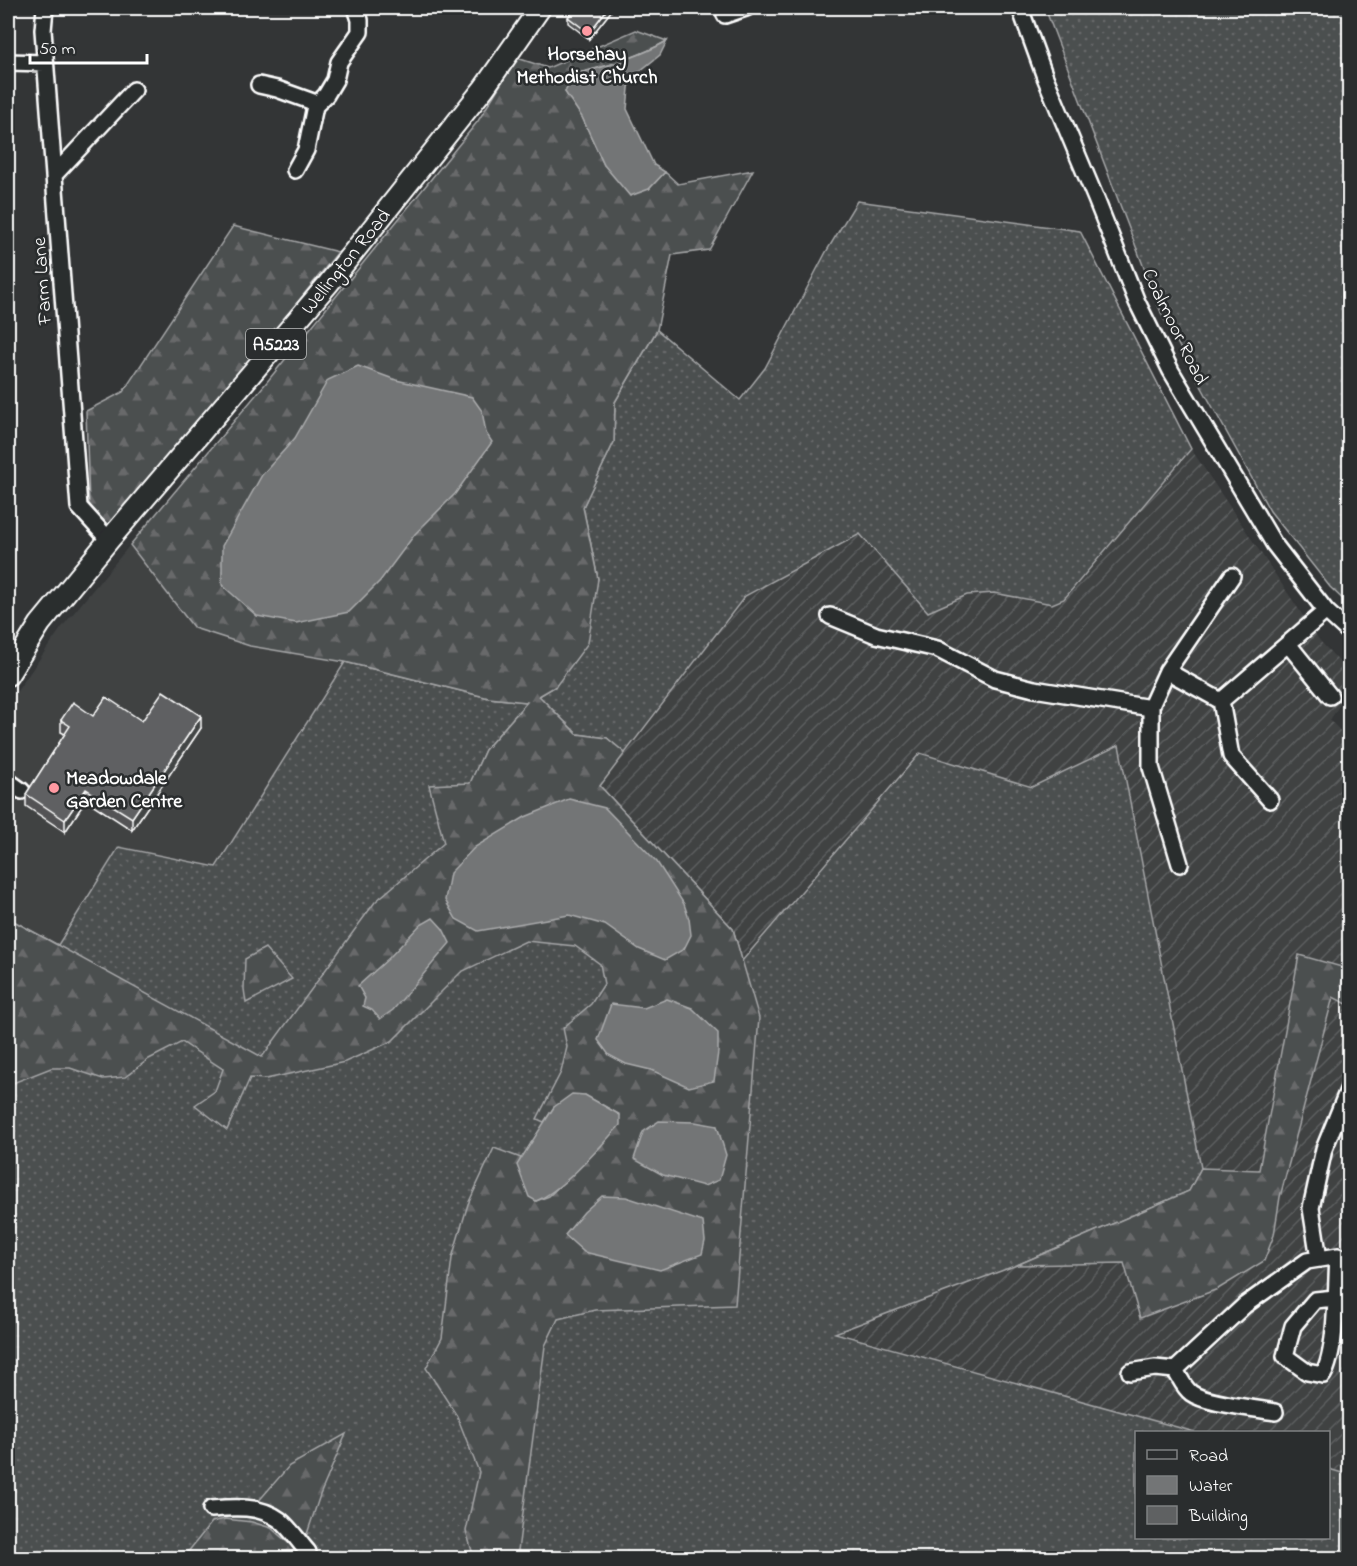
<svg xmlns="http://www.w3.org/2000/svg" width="1357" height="1566" viewBox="0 0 1357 1566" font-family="'Indie Flower',sans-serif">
<defs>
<pattern id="industrial-furrows" width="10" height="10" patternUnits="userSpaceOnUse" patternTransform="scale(1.5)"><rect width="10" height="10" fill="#404243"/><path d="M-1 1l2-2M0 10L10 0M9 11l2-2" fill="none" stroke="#5d5e5f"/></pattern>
<pattern id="grass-dots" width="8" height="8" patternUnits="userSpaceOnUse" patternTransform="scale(1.5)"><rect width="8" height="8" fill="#4c4f50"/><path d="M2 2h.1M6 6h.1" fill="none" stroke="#67696a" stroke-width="1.8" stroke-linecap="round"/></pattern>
<pattern id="forest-firs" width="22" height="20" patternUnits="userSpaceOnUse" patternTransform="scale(1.5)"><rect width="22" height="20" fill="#4c4f50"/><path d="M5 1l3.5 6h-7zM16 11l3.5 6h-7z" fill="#67696a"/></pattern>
</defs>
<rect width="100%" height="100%" fill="#333536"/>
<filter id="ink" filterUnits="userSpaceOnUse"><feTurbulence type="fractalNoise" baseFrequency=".0167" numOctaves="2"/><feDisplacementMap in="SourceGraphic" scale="12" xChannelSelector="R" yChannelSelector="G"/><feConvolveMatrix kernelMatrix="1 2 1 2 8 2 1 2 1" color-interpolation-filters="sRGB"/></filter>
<g filter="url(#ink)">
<path fill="#404243" d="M130,545L195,628L250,646L345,662L216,867L119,847L58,945L8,918V704L62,627Z"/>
<path fill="url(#industrial-furrows)" d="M1191,449L1320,641L1349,672V690L1330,720L1349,740V969L1299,955L1286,1174L1333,997L1350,1005L1349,1475L1329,1469L1328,1432H1195L834,1333L1017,1265L1189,1191L1032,787L920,753L742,961L600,786L745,596L860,534L928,611L967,595L994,593L1052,604L1064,599Z"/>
<path fill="url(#grass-dots)" stroke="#a6a7a8" stroke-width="1.5" d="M1045,8H1349V605L1330,587L1270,511L1162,315Z
M857,201L1080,231L1191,449L1064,599L1052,604L994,593L967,595L928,612L860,534L745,596L625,753L607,738L577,734L539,696L556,686L598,579L583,507L614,442L615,402L657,330L740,400L765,368L826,252Z
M345,662L489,698L527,702L485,750L444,842L560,743L733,929L742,961L920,753L1032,787L1119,745L1201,1168L1189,1191L1017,1265L835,1333L1195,1432H1136V1538H1328L1329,1469L1349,1475V1558H8V918L58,945L119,847L216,867Z"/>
<path fill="url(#forest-firs)" stroke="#a6a7a8" stroke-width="1.5" d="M636,30L667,41C639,57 606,67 575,74L565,92L582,117L604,165L649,189L665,172L678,184L753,170L709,250L672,255L657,330L615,402L614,442L583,507L598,579L588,643L556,686L539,696L577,734L607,738L625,753L600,786L733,929L759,1018L735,1305L595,1310L558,1319L545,1346L517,1558H480L472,1551L466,1531L479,1472L457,1416L426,1368L442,1338L452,1258L468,1204L494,1148L521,1158L518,1165L536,1201L549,1196L601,1146L620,1115L585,1095L554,1107L544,1122L537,1119L561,1072L567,1047L563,1028L591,1004L604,984L600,964L575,946L526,941L461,972L392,1041L345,1062L266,1079L250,1078L227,1130L195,1105L215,1091L223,1069L182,1042L149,1059L125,1077L103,1079L70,1068H51L8,1085V918L262,1057L375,902L444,843L429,785L470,783L485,750L527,702L489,698L345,662L250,646L194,628L130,545L266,383L478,121L517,58L548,68Z
M233,226L338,252L267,340L109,527L89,504L86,411L123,392Z
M265,948L292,979L246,1003L244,989L245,959Z
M1299,955L1349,969V1005L1333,997L1280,1197L1274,1235L1264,1261L1218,1289L1140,1318L1124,1263L1017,1265L1189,1191L1201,1168L1259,1170Z
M346,1434L320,1495L306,1537L256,1504L289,1466Z
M225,1519L252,1522L271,1528L295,1549L282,1558H183L212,1522Z"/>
<path fill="#737576" stroke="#abacad" stroke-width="1.5" d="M667,41L660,55L630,79L627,109L654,165L665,172L649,189L630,196L604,165L582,117L565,92L574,74C606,67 639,57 667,41Z
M358,366L396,380L472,397L482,411L486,433L492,442L455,494L415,534L380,581L349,612L296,623L257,616L222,585V546L262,475L295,438L328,380Z
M569,799L605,808L657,862L684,904L689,919L691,935L684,949L665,960L639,949L605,925L569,915L478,931L456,919L445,900L450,873L475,847L525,817Z
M433,918L443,929L450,943L393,1010L380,1019L372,1010L363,1006L365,998L358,986L389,958L419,926Z
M667,999L692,1008L718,1033V1052L714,1081L689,1087L651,1070L626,1064L609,1055L598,1040L611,1004L644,1008Z
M572,1094L585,1095L620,1115V1125C599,1148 564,1189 536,1201L529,1197L517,1165L554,1107Z
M659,1121L695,1122L717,1126L726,1155L719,1180L704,1186L663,1175L634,1159L643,1132Z
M602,1196L626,1197L703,1222L705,1241L702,1254L660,1270L584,1252L565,1235L584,1212Z"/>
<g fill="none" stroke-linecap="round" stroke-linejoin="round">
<defs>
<path id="minor" d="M45,8L43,30L79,507L109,540
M1020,8L1045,77L1096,199L1137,302L1171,371L1274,544L1326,611L1350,633
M725,15L746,8
M8,62L45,63
M259,85L277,89L316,103
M295,170L306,150L315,106L326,95L335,80L339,62L360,32V20L356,8
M54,175L134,90
M1232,576L1167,671L1221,701L1326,611
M830,616L876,635L937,649L995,679L1034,689L1151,708
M1288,644L1330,696
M1167,671L1151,706V767L1180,864
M1221,701L1231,756L1270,800
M8,781L22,791
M1319,1259L1311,1208L1324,1149L1350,1085
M1335,1298L1315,1300L1293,1326L1285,1356L1307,1372L1323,1375C1337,1351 1336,1286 1338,1256
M1175,1370C1180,1378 1184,1388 1191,1393C1206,1404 1255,1408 1275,1412
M1130,1372L1155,1368L1175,1370L1245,1305L1307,1261L1338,1256L1350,1260
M211,1509C234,1507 260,1505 280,1520C290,1528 299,1542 308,1552"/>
<path id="major" d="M8,675L40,624L109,540L328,284L484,88L540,8"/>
</defs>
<use href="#minor" stroke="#fff" stroke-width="20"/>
<use href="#major" stroke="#fff" stroke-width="24"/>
<use href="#minor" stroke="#2a2d2e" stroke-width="15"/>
<use href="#major" stroke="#2a2d2e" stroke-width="20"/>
</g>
<path fill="#525354" stroke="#fff" stroke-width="1.5" d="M612,8V10L589,39L568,23V17Z
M93,716L201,728L132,830L86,800L65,832L26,806V794L65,734L61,732V720Z"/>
<path fill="#424445" stroke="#fff" stroke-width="1.5" d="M608,8H612V10L589,39V33Z
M201,716V728L132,830V818Z
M86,789V800L65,832V820Z"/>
<path fill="#5f6162" stroke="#fff" stroke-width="1.5" d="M575,8H608L589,33L568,17Z
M163,691L201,716L132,818L86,789L65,820L26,794L70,726L61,720L73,702L93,716L106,697L142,721Z"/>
</g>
<g fill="#ff9aa2" stroke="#2a2d2e" stroke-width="2">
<circle cx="587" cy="31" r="6"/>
<circle cx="54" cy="788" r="6"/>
</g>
<g text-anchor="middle" stroke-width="5" stroke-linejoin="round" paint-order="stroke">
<rect fill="#2a2d2e" stroke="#bfc0c0" stroke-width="1.5" x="246" y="329" width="60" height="30" rx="4.5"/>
<g font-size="18" font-weight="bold" fill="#fff">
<text x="276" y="350">A5223</text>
</g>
<g font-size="20" font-weight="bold" fill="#fff" stroke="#2a2d2e">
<text x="587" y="60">Horsehay<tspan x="587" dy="23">Methodist Church</tspan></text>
<text x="66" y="784" text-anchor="start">Meadowdale<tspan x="66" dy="23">Garden Centre</tspan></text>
</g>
<g font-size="20" fill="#fff" stroke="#2a2d2e">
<text transform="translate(345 261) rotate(-51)" y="7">Wellington Road</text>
<text transform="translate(41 281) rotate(-94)" y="7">Farm Lane</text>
<text transform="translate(1176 326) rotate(64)" y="7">Coalmoor Road</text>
</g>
</g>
<rect width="1357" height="1566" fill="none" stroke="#2a2d2e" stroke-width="30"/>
<rect x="15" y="15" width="1327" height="1536" fill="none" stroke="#fff" stroke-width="2" filter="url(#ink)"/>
<rect x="1135" y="1431" width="195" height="108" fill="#2a2d2e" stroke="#7f8182" stroke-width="1.5"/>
<rect x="1147" y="1450" width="30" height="9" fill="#2a2d2e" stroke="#7f8182" stroke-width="1.5"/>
<text x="1189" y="1461" font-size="18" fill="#ffffff">Road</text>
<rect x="1147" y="1476" width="30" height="18" fill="#737576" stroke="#7f8182" stroke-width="1.5"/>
<text x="1189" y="1491" font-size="18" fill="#ffffff">Water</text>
<rect x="1147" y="1506" width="30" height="18" fill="#5f6162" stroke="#7f8182" stroke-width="1.5"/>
<text x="1189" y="1521" font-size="18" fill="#ffffff">Building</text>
<path d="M30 54v9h117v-9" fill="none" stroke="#ffffff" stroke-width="3"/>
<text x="39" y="54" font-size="18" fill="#ffffff" stroke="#2a2d2e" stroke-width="4.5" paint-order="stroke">50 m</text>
</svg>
